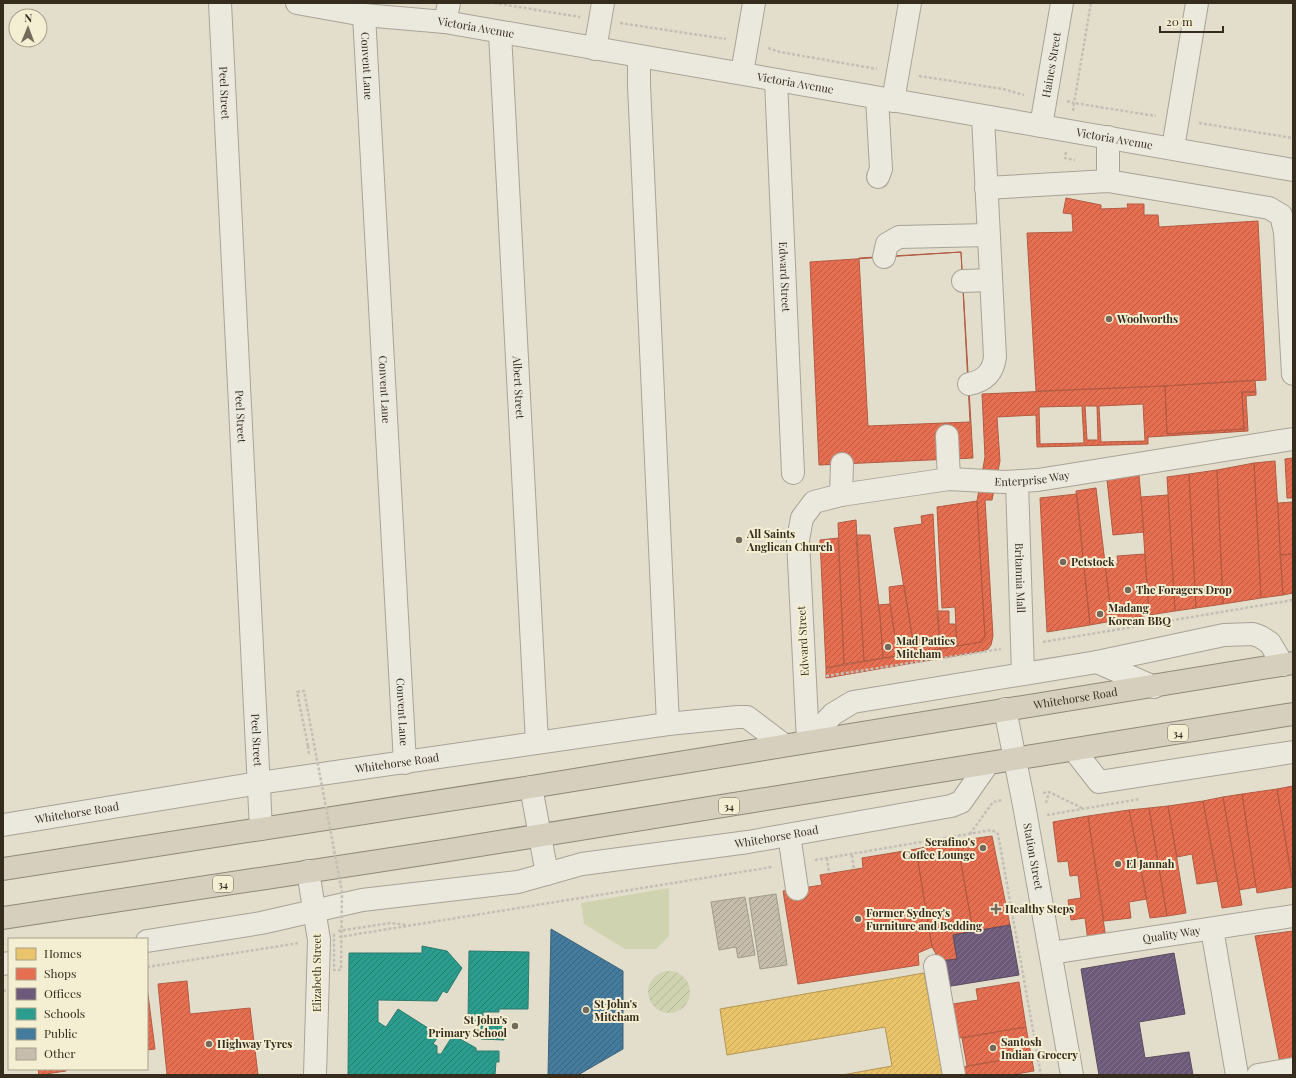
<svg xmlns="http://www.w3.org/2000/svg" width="1296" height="1078" viewBox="0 0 1296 1078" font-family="'Playfair Display',serif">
<defs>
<pattern id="garden-furrows" width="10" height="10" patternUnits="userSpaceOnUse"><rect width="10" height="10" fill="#cfd3af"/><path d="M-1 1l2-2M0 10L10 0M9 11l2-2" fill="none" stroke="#b2b596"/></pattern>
<pattern id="homes-hatch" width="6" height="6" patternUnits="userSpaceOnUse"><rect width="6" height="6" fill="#e9c46a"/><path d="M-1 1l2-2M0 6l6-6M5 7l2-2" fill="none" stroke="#c8a95b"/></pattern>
<pattern id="shops-hatch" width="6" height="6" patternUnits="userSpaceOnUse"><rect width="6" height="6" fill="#e76f51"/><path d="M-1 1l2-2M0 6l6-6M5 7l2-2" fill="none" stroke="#bc5b43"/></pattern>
<pattern id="offices-hatch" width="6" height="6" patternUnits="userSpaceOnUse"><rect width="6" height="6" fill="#6d597a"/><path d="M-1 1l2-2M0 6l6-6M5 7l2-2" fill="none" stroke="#82738a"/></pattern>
<pattern id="schools-hatch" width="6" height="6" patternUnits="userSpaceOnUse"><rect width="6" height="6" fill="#2a9d8f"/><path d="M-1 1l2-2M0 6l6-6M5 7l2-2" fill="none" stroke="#258074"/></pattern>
<pattern id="public-hatch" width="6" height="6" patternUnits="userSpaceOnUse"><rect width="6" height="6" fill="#457b9d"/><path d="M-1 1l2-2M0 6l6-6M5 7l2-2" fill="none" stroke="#3a657f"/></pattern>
<pattern id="building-hatch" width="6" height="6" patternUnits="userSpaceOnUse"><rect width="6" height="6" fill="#c7bdad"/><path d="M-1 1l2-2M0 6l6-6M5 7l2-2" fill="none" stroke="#a29a8c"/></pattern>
</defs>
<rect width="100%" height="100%" fill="#e3decc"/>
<path fill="#cfd3af" d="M669,888V936L656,949H625L584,924L581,903Z"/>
<path fill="url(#garden-furrows)" d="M648 992a21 21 0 1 1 42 0a21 21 0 1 1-42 0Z"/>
<path fill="url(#homes-hatch)" stroke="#b39653" d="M924,973L943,1075H842L892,1066L885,1027L727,1055L720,1009Z"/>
<path fill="url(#shops-hatch)" stroke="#b25b42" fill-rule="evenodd" d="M1066,198L1101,205V209L1128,208L1127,204H1144V215H1158L1159,227L1258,221L1266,380L1165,386L1036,391L1027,233L1073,232L1072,214L1063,213Z
M961,252L970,422L868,426L859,258Z
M961,252L973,458L819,465L810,262Z
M1255,380L1256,392H1242L1244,429L1167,434L1165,386Z
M1165,386L1167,434L1244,429L1242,392H1256V395L1246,396L1248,431L1148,437V444L1037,447L1036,415L997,417L1000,461L992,500H985L993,636L991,645L988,649L983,651L826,678V668L981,642L985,637L977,501L985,457L982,394ZM1085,406H1097L1098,440H1087Z
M1143,404L1145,441L1101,442L1099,406Z
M1082,406L1084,443L1040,444L1039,407Z
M1293,458V498H1287L1285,459Z
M1275,461L1283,595L1261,598L1254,463Z
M1254,463L1261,598L1223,604L1217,470Z
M1217,470L1223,604L1196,608L1189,474Z
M1189,474L1196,608L1175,611L1167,477Z
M1139,475L1144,532L1113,535L1107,480Z
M1096,488L1112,621L1090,625L1076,491Z
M1077,494L1090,625L1047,632L1040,498Z
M1168,495L1175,611L1149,615L1141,497Z
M977,501L985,637L981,642L957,646L955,607L942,608L937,507Z
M1293,502V554L1280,555L1278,503Z
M933,514L940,649L915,653L894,528L922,524L921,516Z
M856,520L864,661L844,664L838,523Z
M856,535H870L880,616L883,658L864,661Z
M838,538L844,664L826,668L820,540Z
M1145,554L1149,615L1112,621L1105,565L1118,564L1117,556Z
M1293,554V593L1283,595L1280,555Z
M904,585L915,653L898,656L890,604L889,587Z
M890,604L898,656L883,658L880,616L878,605Z
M937,611H949V624H955L957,646L940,649Z
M1293,786V884L1277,789Z
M1277,789L1293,887L1257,893L1242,794Z
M1242,794L1256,887L1239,890L1223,797Z
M1223,797L1242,905L1222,908L1203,801Z
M1203,801L1218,881L1197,884L1192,854L1177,857L1168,806Z
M1168,806L1186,913L1167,916L1149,808Z
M1149,808L1167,916L1150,918L1129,810Z
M1129,810L1147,899L1129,902L1131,918L1104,921L1088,816Z
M1088,816L1106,939L1088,941L1085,918L1071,920L1068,900L1081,898L1078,875L1070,876L1068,861L1058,862L1053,822Z
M992,836L1010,925L973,931L957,841Z
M957,841L973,931L953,935L957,959L940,961L932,947L916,849Z
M916,849L932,947L918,953L919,965L798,984L783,891L822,885L820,875L863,868L862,858Z
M1293,931V1060L1280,1063L1255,936Z
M187,981L190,1014L250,1008L258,1075H167L158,984Z
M1019,982L1026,1027L953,1039L947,1005L978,1000L976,989Z
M147,987L155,1049L147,1050Z
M1026,1027L1031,1055L967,1066L962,1038Z
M1031,1055L1034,1071L1010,1075H959L958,1068Z
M38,1069H66V1071L39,1075Z"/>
<path fill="url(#offices-hatch)" stroke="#5c4c5e" d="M1010,925L1019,975L945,987L940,961L957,959L953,935Z
M1174,953L1185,1014L1139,1022L1145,1058L1189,1052L1193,1075H1099L1081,969Z"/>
<path fill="url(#schools-hatch)" stroke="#2e7b6d" d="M422,946L447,951L462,968L447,993L443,991L437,1001L378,1000V1022L386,1027L398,1009L439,1035L433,1044L437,1046V1054H441L453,1035L476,1048V1051H499V1062H496L495,1075H348L349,953H422Z
M469,951L529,952L528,1009H499V1012H483V1018L503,1019L504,1040L481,1039V1024L468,1023Z"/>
<path fill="url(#public-hatch)" stroke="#406377" d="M551,929L623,971V1049L578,1075H548Z"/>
<path fill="url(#building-hatch)" stroke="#a39a8c" d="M776,894L787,965L760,969L749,898Z
M745,897L755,955L738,958L736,947L719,950L711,902Z"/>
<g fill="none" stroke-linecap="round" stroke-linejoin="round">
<defs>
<g id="minor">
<path id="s1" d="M220,3L261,829"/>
<path id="s2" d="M297,3L364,15L445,22L1293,170"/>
<path id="s3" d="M364,15L405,763"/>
<path d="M445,22L449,3"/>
<path id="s4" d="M500,33L537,742"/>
<path d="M595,49L603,3"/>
<path d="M639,57V85L668,724"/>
<path d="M742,73L754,3"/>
<path id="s5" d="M776,80L793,473"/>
<path d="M877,98L881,169L878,177"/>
<path d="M893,101L910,3"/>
<path id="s6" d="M1041,126L1062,3"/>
<path d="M1173,148L1197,3"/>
<path d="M1108,181V137"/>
<path d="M986,188L1108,181L1269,208L1281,215L1285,232L1293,374"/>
<path d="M884,257L887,244L899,237L988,235"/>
<path d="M963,281L991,280"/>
<path d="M969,384C984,381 993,373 995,357L983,117"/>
<path d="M947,436L949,479"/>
<path id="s7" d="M1017,482L1023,674"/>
<path d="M841,495L842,464"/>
<path d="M1097,662L1154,687"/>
<path id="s8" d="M1005,709L1024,805L1072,1075"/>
<path id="s9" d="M808,741L798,540L802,518L814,502L841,495L949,479L1004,482L1038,480L1293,439"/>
<path d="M808,741L833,714L853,702L1097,662L1224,635L1253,634L1261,637L1270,643L1283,665"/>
<path d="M1074,750L1099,782L1293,752"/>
<path d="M531,787L547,874"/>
<path id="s10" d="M3,825L259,783L668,724L738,717H747L784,745"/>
<path d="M789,835L797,889"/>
<path d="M308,871L319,940L315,1075"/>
<path d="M1212,929L1237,1075"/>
<path id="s11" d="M147,941L261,923L362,900L518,882L582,864L748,842L951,806L961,802L987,765"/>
<path id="s12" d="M1051,953L1293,916"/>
<path d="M3,964L9,963"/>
<path d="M935,966L954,1075"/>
<path d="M1258,1075L1293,1069"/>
</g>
<g id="highway">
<path id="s13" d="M3,869L531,787L1293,663"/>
<path d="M3,918L443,851L1293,714"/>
</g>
</defs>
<use href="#minor" stroke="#a8a396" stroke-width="24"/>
<use href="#highway" stroke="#8e887c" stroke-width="24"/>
<path stroke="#c4bfb5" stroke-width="2.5" stroke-dasharray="3 2" stroke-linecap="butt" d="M494,3L580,17
M620,23L726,39
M768,48L780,52L877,69
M919,76L1003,89L1024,95
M1067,101L1074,103L1091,3
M1073,111L1074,103L1156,116
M1199,123L1293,138
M1066,152L1065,158L1075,160
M1043,642L1293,600
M826,676L1001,649
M308,746L309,755
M1043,793L1049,792L1082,808
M1046,803L1049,792
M1047,815L1140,799
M970,834L993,802L1002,800
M852,855L854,869
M827,858L829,873
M815,860L992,830L998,834L1041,1075
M338,931L391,923L407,925
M339,937L772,867
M147,967L299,943
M3,991L9,990"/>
<use href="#minor" stroke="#ebe8de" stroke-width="22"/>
<use href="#highway" stroke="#d6cfbd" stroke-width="22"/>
<path stroke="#c4bfb5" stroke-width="2.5" stroke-dasharray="3 2" stroke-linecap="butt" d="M308,746L297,692L304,691L342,892L341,970H334V932"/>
</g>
<g fill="#736a5b" stroke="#f4eed3" stroke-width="1.5">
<circle cx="1109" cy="319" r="4"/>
<circle cx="739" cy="540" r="4"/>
<circle cx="1063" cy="562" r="4"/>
<circle cx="1128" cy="590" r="4"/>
<circle cx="1100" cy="614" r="4"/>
<circle cx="888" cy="647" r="4"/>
<circle cx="983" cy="848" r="4"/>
<circle cx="1118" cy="864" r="4"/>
<path d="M994 903h4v4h4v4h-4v4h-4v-4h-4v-4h4z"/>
<circle cx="858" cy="919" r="4"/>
<circle cx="586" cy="1010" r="4"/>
<circle cx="515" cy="1026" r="4"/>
<circle cx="209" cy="1044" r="4"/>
<circle cx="993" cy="1048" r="4"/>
</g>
<g text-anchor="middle" stroke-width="4" stroke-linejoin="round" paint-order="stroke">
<g fill="#f4eed3" stroke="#6f6654" stroke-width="1">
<rect x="1168" y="725" width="20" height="16" rx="3"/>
<rect x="719" y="798" width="20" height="16" rx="3"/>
<rect x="213" y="876" width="20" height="16" rx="3"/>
</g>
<g font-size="10" font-weight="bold" fill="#362c1e">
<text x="1178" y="737">34</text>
<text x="729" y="810">34</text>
<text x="223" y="888">34</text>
</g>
<g font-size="11" fill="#362c1e" stroke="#f4eed3">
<text dy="4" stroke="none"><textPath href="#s2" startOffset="181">Victoria Avenue</textPath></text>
<text dy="4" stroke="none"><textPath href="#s3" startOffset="51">Convent Lane</textPath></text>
<text dy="4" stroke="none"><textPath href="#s6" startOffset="62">Haines Street</textPath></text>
<text dy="4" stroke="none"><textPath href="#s2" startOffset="505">Victoria Avenue</textPath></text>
<text dy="4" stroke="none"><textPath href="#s1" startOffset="90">Peel Street</textPath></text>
<text dy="4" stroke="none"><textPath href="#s2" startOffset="829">Victoria Avenue</textPath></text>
<text dy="4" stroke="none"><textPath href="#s5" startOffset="197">Edward Street</textPath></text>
<text dy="4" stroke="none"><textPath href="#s4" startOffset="355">Albert Street</textPath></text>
<text dy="4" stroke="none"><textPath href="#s3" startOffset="375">Convent Lane</textPath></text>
<text dy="4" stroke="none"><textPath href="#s1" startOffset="414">Peel Street</textPath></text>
<text dy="4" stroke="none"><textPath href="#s9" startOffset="464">Enterprise Way</textPath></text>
<text dy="4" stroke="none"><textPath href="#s7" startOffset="96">Britannia Mall</textPath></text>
<text transform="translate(803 641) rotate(-93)" y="4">Edward Street</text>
<text dy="4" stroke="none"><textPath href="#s13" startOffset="1086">Whitehorse Road</textPath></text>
<text dy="4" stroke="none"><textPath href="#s3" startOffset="698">Convent Lane</textPath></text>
<text dy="4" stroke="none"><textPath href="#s1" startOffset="738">Peel Street</textPath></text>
<text dy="4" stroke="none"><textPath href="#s10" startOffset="399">Whitehorse Road</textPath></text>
<text dy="4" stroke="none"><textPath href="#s10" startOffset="75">Whitehorse Road</textPath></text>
<text dy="4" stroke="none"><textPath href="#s11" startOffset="639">Whitehorse Road</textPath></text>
<text dy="4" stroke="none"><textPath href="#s8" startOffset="150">Station Street</textPath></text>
<text dy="4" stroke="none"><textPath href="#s12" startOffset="122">Quality Way</textPath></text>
<text transform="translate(317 973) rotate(-90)" y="4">Elizabeth Street</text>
</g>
<g font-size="11" font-weight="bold" fill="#362c1e" stroke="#f4eed3" text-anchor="start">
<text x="1117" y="323">Woolworths</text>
<text x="747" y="538">All Saints<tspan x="747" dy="13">Anglican Church</tspan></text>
<text x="1071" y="566">Petstock</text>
<text x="1136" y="594">The Foragers Drop</text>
<text x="1108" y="612">Madang<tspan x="1108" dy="13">Korean BBQ</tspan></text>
<text x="896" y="645">Mad Patties<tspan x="896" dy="13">Mitcham</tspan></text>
<text x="975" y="846" text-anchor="end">Serafino's<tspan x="975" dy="13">Coffee Lounge</tspan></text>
<text x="1126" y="868">El Jannah</text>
<text x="1005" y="913">Healthy Steps</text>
<text x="866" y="917">Former Sydney's<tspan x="866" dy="13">Furniture and Bedding</tspan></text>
<text x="594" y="1008">St John's<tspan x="594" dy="13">Mitcham</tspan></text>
<text x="507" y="1024" text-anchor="end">St John's<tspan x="507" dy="13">Primary School</tspan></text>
<text x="1001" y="1046">Santosh<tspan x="1001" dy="13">Indian Grocery</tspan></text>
<text x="217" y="1048">Highway Tyres</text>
</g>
</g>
<rect width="1296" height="1078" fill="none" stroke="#362c1e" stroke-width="8"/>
<rect x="8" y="938" width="140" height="132" fill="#f4eed3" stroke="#a8a08b"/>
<rect x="16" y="948" width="20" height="12" fill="#e9c46a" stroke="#a8a08b"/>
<text x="44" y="958" font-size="12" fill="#362c1e">Homes</text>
<rect x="16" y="968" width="20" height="12" fill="#e76f51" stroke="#a8a08b"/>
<text x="44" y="978" font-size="12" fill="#362c1e">Shops</text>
<rect x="16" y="988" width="20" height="12" fill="#6d597a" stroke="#a8a08b"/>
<text x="44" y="998" font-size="12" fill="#362c1e">Offices</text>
<rect x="16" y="1008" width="20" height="12" fill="#2a9d8f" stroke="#a8a08b"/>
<text x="44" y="1018" font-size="12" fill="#362c1e">Schools</text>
<rect x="16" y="1028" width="20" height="12" fill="#457b9d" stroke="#a8a08b"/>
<text x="44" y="1038" font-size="12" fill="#362c1e">Public</text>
<rect x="16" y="1048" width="20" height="12" fill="#c7bdad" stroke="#a8a08b"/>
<text x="44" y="1058" font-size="12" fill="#362c1e">Other</text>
<g transform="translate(28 28) rotate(1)"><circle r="19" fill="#f4eed3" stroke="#a8a08b"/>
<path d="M0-3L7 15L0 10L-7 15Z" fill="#736a5b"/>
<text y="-6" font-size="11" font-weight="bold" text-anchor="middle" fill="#362c1e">N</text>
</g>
<path d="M1160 26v6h63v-6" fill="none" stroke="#362c1e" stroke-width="2"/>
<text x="1166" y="26" font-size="12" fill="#362c1e" stroke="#f4eed3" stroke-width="3" paint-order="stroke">20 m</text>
</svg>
